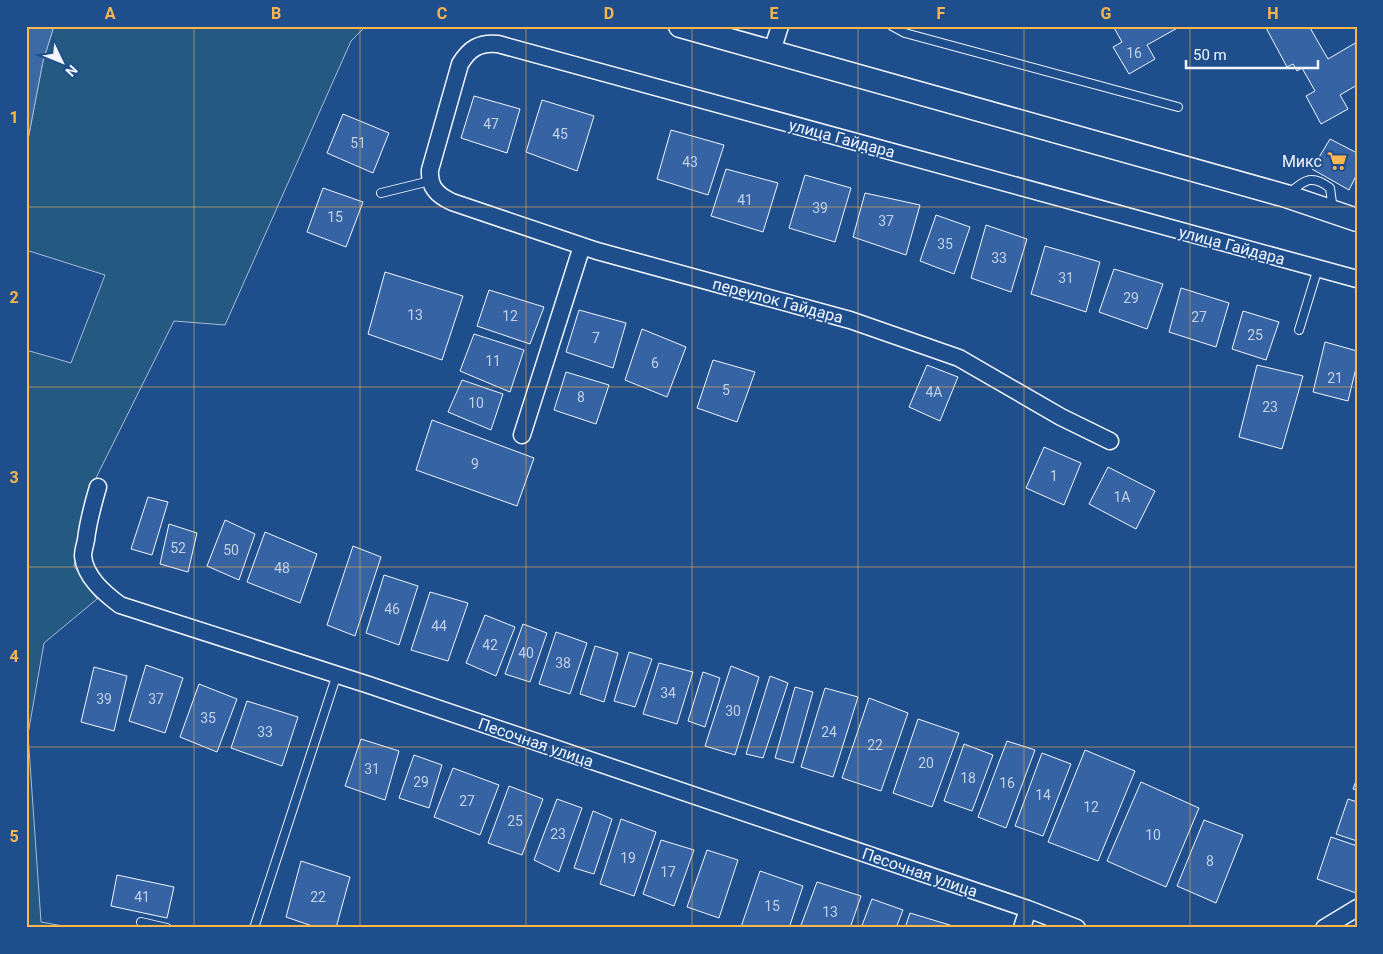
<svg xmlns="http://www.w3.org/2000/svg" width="1383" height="954" viewBox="0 0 1383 954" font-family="Roboto,sans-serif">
<rect width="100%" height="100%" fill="#1f4e8c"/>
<path fill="#245a82" stroke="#a8bbd7" d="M54,26H366L351,41L225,325L174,321L87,496L74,566L97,599L44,643L28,734L41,922L74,928H26V350L71,363L105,275L26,250V150L43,61Z"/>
<path fill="#3b69a3" stroke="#a8bbd7" d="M26,26H54L43,61L26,150Z"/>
<path fill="#3563a3" stroke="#f2f6ff" d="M1113,26H1181L1147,45L1155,59L1129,74L1113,47L1122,42Z
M1265,26H1309L1328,59L1357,42V85L1340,95L1348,109L1321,124L1306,96L1315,91L1302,68L1297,71L1293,64L1287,67Z
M474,96L520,109L507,153L461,138Z
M542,100L594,116L577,171L526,152Z
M343,114L389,133L373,173L327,153Z
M671,130L724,145L708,195L657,179Z
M1330,139L1357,153V174L1349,190L1312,169Z
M726,169L778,183L763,232L711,216Z
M805,175L851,188L835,242L789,228Z
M323,188L363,202L346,247L307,232Z
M865,193L920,205L906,255L853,237Z
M936,215L970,227L954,274L920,261Z
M986,225L1027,239L1011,292L971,278Z
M1045,246L1100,262L1086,312L1031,294Z
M1114,269L1163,284L1147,329L1099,312Z
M385,272L463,296L442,360L368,334Z
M1181,288L1229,303L1216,347L1169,332Z
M489,290L544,307L530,344L477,326Z
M579,310L626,323L613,368L566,352Z
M1243,311L1279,322L1266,360L1232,349Z
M642,329L686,347L667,397L625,380Z
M474,334L524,350L510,392L460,371Z
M1325,342L1357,351V364L1348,401L1313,392Z
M713,360L755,372L737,422L697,408Z
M927,365L958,377L940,421L909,407Z
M1257,365L1303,376L1282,449L1239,437Z
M566,372L609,385L596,424L554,410Z
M462,380L503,394L491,430L448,412Z
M432,420L534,458L517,506L416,470Z
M1044,447L1081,463L1064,505L1026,488Z
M1108,467L1155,491L1136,529L1089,504Z
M148,497L168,502L152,555L131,549Z
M225,520L255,534L239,580L207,566Z
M169,524L197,533L188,572L160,564Z
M265,532L317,554L300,603L247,582Z
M353,546L381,557L355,636L327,625Z
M384,575L418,586L399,645L366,633Z
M430,592L468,603L448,661L411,650Z
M485,615L515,627L496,676L466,663Z
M523,624L547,633L530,682L505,674Z
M556,632L587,643L570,694L539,684Z
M595,646L618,653L604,702L580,694Z
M629,652L652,659L635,707L614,701Z
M659,663L693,672L677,724L643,714Z
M146,665L183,678L165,733L129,721Z
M731,666L759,677L735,755L705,746Z
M94,667L127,676L114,731L81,722Z
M703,672L720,678L705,727L688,721Z
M770,676L788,683L763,758L746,754Z
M199,684L237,699L217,752L180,737Z
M795,687L813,692L793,763L775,758Z
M825,688L858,697L833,777L801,767Z
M869,698L908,713L881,791L842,778Z
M247,701L298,717L282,766L231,748Z
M918,719L959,733L932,807L893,793Z
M361,739L399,751L385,800L345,786Z
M1007,741L1035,750L1006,828L978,817Z
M964,744L993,755L972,811L944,801Z
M1085,750L1135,771L1098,861L1048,842Z
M1042,753L1071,764L1043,836L1015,826Z
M414,755L442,765L429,808L399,798Z
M453,768L499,785L480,835L434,817Z
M1357,778V790L1353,789Z
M1141,782L1199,808L1166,887L1107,861Z
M509,786L543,799L522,855L488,843Z
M557,799L582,808L559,872L534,860Z
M1348,799L1357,802V841L1336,834Z
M593,811L612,819L594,874L574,868Z
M621,819L656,832L634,896L600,884Z
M1204,820L1243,835L1216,903L1177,886Z
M1331,837L1357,846L1356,893L1317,879Z
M661,840L694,850L674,906L643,894Z
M707,850L738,860L719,918L687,907Z
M301,861L350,877L336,928H318L286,917Z
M760,871L803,886L789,928L741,927Z
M117,875L174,887L167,918L111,906Z
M817,882L861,896L850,928H800Z
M872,899L903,910L896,928H861Z
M910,913L953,926L952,928H905Z"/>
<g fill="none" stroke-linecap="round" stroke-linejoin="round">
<defs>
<path id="service" d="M892,26L905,33L1178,107
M381,193L430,181
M1288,194C1304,181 1311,173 1330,188L1333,210
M1299,330L1318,268
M141,922L167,928
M254,928L337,674"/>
<path id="minor" d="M772,51L780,26
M522,435L582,246
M1110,441L1061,417L959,358L850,320L597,251L452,202C437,195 429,187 430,170L460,64C469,49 479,42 498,44L1357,279
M98,487C93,504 88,522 86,540C85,545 83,551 83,556C85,577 104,593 120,605L369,685L1028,909L1077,928
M1022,928L1028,909
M1324,928L1357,908"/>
<path id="secondary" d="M680,26L1286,196L1357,220"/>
</defs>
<use href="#service" stroke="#f2f6ff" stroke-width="10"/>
<use href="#minor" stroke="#f2f6ff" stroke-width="19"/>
<use href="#secondary" stroke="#f2f6ff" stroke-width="25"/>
<use href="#service" stroke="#1f4e8c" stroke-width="8"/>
<use href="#minor" stroke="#1f4e8c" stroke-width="16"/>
<use href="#secondary" stroke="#1f4e8c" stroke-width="22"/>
</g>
<path fill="none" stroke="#ffb74d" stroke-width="1" stroke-opacity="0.55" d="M194,26V928M360,26V928M526,26V928M692,26V928M858,26V928M1024,26V928M1190,26V928M26,207H1357M26,387H1357M26,567H1357M26,747H1357"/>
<defs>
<symbol id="supermarket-bare" viewBox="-9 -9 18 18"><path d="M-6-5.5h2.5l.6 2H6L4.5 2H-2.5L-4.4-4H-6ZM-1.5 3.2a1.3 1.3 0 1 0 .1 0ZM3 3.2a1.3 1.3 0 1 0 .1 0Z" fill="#ffb74d" stroke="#1f4e8c" stroke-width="2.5" paint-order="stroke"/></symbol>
</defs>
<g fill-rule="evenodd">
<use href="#supermarket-bare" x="1323" y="147" width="28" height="28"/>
</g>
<g text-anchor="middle" stroke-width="4" stroke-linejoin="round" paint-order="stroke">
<g font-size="14" fill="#c3d1e8">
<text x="1134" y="58">16</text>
<text x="491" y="129">47</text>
<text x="560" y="139">45</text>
<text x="358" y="148">51</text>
<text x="690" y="167">43</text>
<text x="745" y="205">41</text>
<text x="820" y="213">39</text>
<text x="335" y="222">15</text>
<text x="886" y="226">37</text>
<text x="945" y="249">35</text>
<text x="999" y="263">33</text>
<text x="1066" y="283">31</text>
<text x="1131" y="303">29</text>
<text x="415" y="320">13</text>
<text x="510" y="321">12</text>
<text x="1199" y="322">27</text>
<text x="1255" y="340">25</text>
<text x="596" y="343">7</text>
<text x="493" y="366">11</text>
<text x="655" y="368">6</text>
<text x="1335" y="383">21</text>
<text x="726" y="395">5</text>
<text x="934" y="397">4А</text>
<text x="581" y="402">8</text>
<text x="476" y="408">10</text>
<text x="1270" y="412">23</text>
<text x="475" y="469">9</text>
<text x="1054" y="481">1</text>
<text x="1122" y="502">1А</text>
<text x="178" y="553">52</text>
<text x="231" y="555">50</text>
<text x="282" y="573">48</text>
<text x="392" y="614">46</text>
<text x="439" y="631">44</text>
<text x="490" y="650">42</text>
<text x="526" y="658">40</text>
<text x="563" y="668">38</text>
<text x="668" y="698">34</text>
<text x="104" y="704">39</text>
<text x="156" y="704">37</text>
<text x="733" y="716">30</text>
<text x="208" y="723">35</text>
<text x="265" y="737">33</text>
<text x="829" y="737">24</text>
<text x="875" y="750">22</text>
<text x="926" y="768">20</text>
<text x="372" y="774">31</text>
<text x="968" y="783">18</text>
<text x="421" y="787">29</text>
<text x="1007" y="788">16</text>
<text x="1043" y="800">14</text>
<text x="467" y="806">27</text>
<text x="1091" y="812">12</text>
<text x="515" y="826">25</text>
<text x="558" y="839">23</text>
<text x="1153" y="840">10</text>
<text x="628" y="863">19</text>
<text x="1210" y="866">8</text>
<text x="668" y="877">17</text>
<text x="142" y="902">41</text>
<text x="318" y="902">22</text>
<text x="772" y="911">15</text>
<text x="830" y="917">13</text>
</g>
<g font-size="16" fill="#f2f6ff" stroke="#1f4e8c">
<text transform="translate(842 138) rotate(15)" y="6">улица Гайдара</text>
<text transform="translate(1232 245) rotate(15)" y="6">улица Гайдара</text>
<text transform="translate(778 300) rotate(15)" y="6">переулок Гайдара</text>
<text transform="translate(536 742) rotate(19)" y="6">Песочная улица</text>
<text transform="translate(920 872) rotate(19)" y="6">Песочная улица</text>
</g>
<g font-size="16" fill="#f2f6ff" stroke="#1f4e8c" text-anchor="end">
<text x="1322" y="167">Микс</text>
</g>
</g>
<rect width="1383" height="954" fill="none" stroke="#1f4e8c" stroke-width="55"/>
<g transform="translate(62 62) rotate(133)" stroke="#1f4e8c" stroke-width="4" paint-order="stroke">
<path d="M0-4L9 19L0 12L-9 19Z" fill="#f2f6ff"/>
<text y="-8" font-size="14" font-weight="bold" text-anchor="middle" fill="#f2f6ff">N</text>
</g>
<path d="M1186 60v8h132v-8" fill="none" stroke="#f2f6ff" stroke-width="2.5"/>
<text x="1193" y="60" font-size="15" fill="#f2f6ff" stroke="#1f4e8c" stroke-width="4" paint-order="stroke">50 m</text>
<rect x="28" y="28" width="1328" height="898" fill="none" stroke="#ffb74d" stroke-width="2"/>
<g font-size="16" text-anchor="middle" font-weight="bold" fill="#ffb74d">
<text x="110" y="19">A</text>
<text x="276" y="19">B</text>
<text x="442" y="19">C</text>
<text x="609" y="19">D</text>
<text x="774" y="19">E</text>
<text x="941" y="19">F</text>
<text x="1106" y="19">G</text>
<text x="1273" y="19">H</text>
<text x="14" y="123">1</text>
<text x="14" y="303">2</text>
<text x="14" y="483">3</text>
<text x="14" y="662">4</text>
<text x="14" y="842">5</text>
</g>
</svg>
